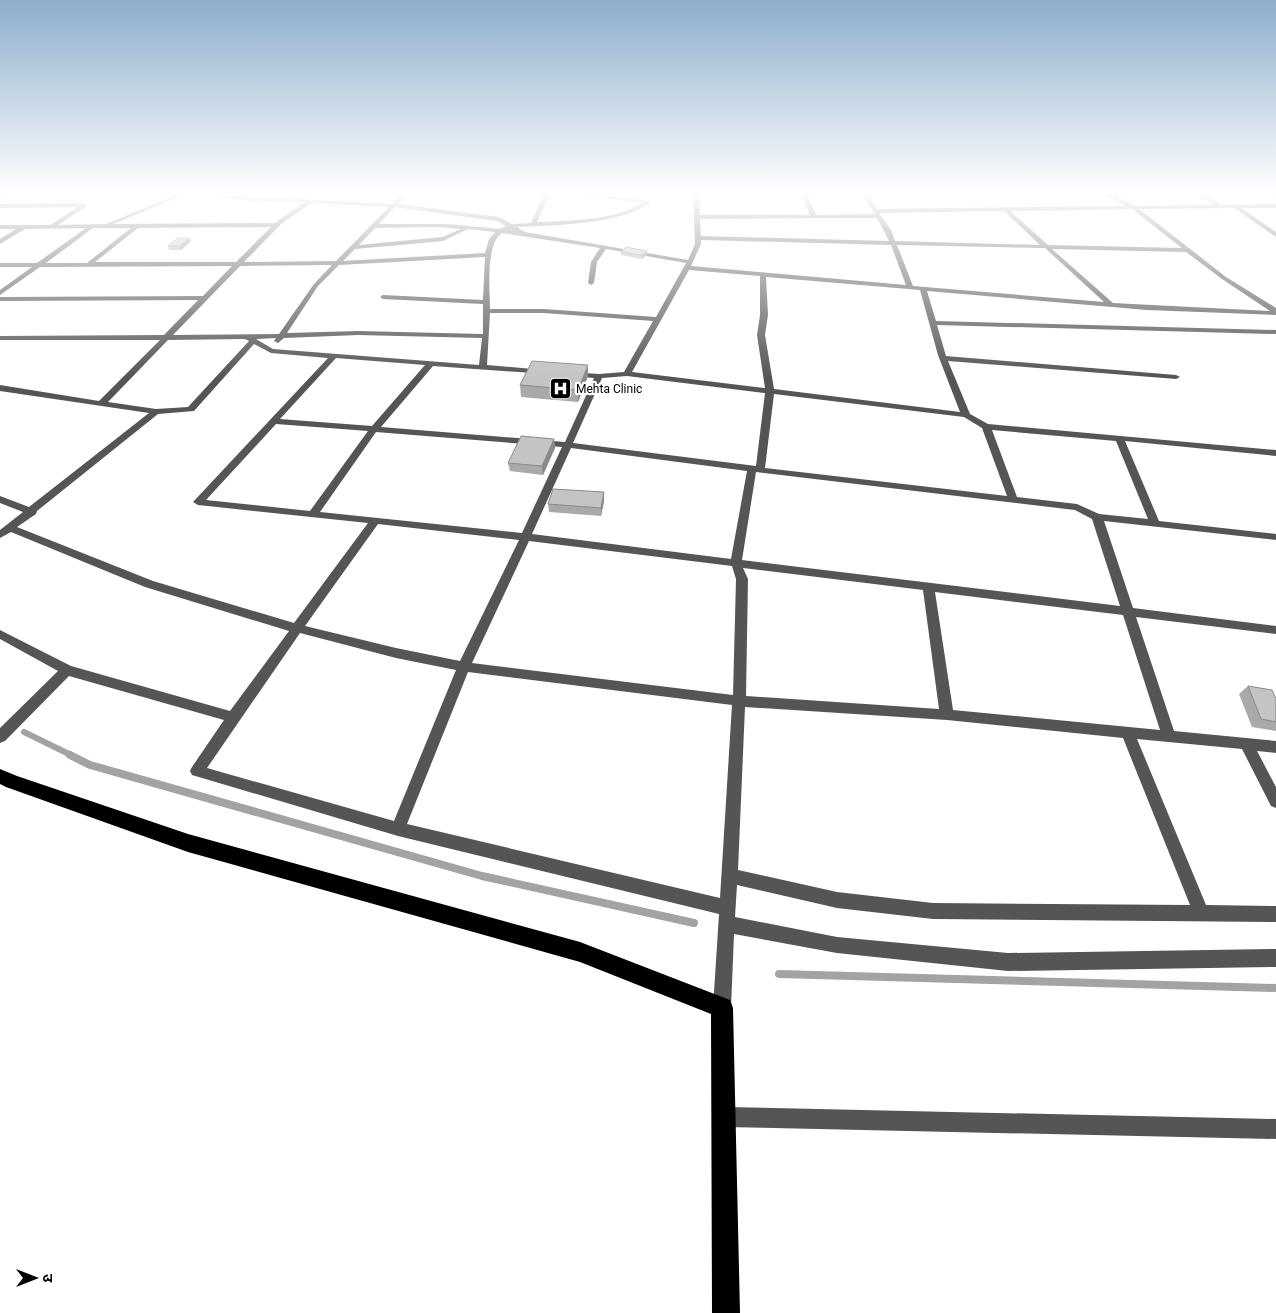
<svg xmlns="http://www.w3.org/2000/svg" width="1276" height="1313" viewBox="0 0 1276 1313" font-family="Roboto,'Noto Sans Devanagari',sans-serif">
<rect width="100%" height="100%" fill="#fff"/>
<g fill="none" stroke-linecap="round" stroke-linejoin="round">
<path stroke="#a3a3a3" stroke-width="6" d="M24,732L73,756"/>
<path stroke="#a3a3a3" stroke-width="8" d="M70,755L90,765L482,876L694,923
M779,974L1276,988"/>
<path fill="#555" fill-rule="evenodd" d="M0,194H5L0,198Z
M179,194H187L113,224L275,223L305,202L252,201L200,194L392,204L402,194H407L398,204L499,217L512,224L531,223L543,196L524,194H550L537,222C570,220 614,222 643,202L584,197L586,194L651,201C624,225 553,225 517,227L525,232L688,260L695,244L693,194H699L700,215H810L801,194H807L816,215L875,214L862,194H867L877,209L1126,206L1105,194H1112L1135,206L1213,205L1198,194H1204L1221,205L1276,204V208H1241L1276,232V237L1234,208L1139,209L1226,277L1276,308V315L1147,310L927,291L936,321L1276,330V334L937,325L946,356L1176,375L1180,377L1176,379L948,361L970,414L988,424L1276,450V456L1125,441L1159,521L1276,534V540L1104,521L1133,608L1276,626V634L1136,617L1174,731L1276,741V753L1257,751L1276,787V808L1271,806L1242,749L1137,739L1206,905L1276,906V922L933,919L837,908L737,885L735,917L837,937L1008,953L1276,949V967L1008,971L837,953L734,934L731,1008L728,1014L722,1017L716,1014L713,1008L719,914L398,836L192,775L190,771L192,767L224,720L69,676L5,741L0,743V728L58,671L0,639V630L71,666L230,711L289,631L145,587L11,532L0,538V530L23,512L0,503V496L29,507L149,413L0,391V385L99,401L160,340H0V336L164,335L198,300L0,301V297L203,296L232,266L40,267L0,295V290L32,267H0V263H37L86,228L25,229L0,244V239L16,229H0V225H50L78,207L0,208V204L85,203L87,206L58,225L106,224ZM312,203L389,207L336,261L244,262L282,223ZM395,207L497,221L506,226L500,229L447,224H379ZM1132,209L1182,248L1048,245L1010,211ZM1004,211L1040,245L895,241L891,230L879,213ZM812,218H877L889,241L701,236L700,219ZM271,227L236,262H95L138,228ZM438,227L461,229L442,237L359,245L375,228ZM93,228H131L87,263H46ZM468,229L495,232L489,239L485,253L343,261L355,249L443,241ZM502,233L600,248L591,262L588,283L591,285L594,283L597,262L606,249L686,263L656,317L544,309H490C490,290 485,245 502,233ZM701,240L891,245L906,285L691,266L701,244ZM897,245L1045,248L1104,302L913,286ZM1052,249L1186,252L1222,279L1270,311L1113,303ZM485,257L483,300L383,295L380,297L383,299L483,304V334L358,331L287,333L318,286L339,265ZM332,265L314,284L279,334L173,335L240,266ZM689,270L760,276V315L757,335L765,388L632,372ZM766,277L920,290L938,355L960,412L774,389L765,335L768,315ZM490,313H544L653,321L624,372L599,374L569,372V376H572L594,378L565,442L381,427L433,366L547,374V370H544L487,365ZM358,335L482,338L479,365L273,349L256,339L276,338L274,341L278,343L284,338ZM245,339L249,341L188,407L156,409L108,402L168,340ZM254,344L271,353L328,358L193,502L198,505L368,523L294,623L153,581L17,527L36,514L37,511L158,414L194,411ZM336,358L425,365L372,426L280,419ZM627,376L765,393L756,466L573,443L602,378ZM774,394L964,417L982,428L1007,496L765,468ZM276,424L368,431L310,511L206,500ZM992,430L1116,441L1148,519L1099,514L1077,504L1017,497ZM376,432L562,447L522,533L320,512ZM571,448L747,471L731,559L532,534ZM756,472L1075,510L1092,519L1120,606L742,560ZM378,524L519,540L460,661L396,648L305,626ZM529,541L732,566L736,579L733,695L472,663ZM743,568L923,590L939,709L746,696L748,579ZM935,592L1123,615L1160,730L953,710ZM300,633L396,658L456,670L394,821L207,768ZM468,672L732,705L720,898L407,824ZM745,707L947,720L1123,738L1190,905L933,903L837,892L738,870Z
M1269,194H1275L1276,199Z
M724,1107L1276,1119V1139L724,1127L717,1124L714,1117L717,1110Z"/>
<path fill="#000" fill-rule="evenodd" d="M0,769L17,776L188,834L580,942L730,1000L733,1008L740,1313H712L711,1014L580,962L188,852L6,787L0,784Z"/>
</g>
<path fill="#a9a9a9" d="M191,241L181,250H169L168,246Z
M621,252L647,254L642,259L621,255Z
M588,365V376L578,402L521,397L520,385Z
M554,439L555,448L543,475L510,471L508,463Z
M604,492V501L601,516L549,512L548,504Z
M1248,686L1276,699V731L1252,727L1239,694Z"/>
<path fill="#898989" d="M189,238L191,241L181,250L180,246Z
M647,251V254L642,259V255Z
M588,365V376L578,402V390Z
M554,439L555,448L543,475L542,466Z
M604,492V501L601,516V508Z"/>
<path fill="#c4c4c4" stroke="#898989" d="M178,238H189L180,246H168Z
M626,247L647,251L642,255L621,252Z
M532,361L588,365L578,390L520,385Z
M521,436L554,439L542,466L508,463Z
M553,489L604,492L601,508L548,504Z
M1248,686L1272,690L1276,699V722L1261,719Z"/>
<linearGradient id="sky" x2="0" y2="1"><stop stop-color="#8cadcc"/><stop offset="0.51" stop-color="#fff"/><stop offset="1" stop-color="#fff" stop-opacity="0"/></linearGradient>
<rect width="1276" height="378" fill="url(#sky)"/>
<defs>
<symbol id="hospital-square" viewBox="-11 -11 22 22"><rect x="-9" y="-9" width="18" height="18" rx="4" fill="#000" stroke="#fff"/><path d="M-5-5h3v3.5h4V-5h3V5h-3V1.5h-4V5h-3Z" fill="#fff"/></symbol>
</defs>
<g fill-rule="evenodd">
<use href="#hospital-square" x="548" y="376" width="25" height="25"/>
</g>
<g text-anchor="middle" stroke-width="4.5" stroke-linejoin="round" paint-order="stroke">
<g font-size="12" fill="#000" stroke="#fff" text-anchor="start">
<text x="576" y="393">Mehta Clinic</text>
</g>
</g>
<g transform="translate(35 1278) rotate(90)" stroke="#ffffff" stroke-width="4" paint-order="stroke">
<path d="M0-4L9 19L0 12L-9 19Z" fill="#000000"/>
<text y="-8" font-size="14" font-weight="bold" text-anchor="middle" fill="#000000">उ</text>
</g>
</svg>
